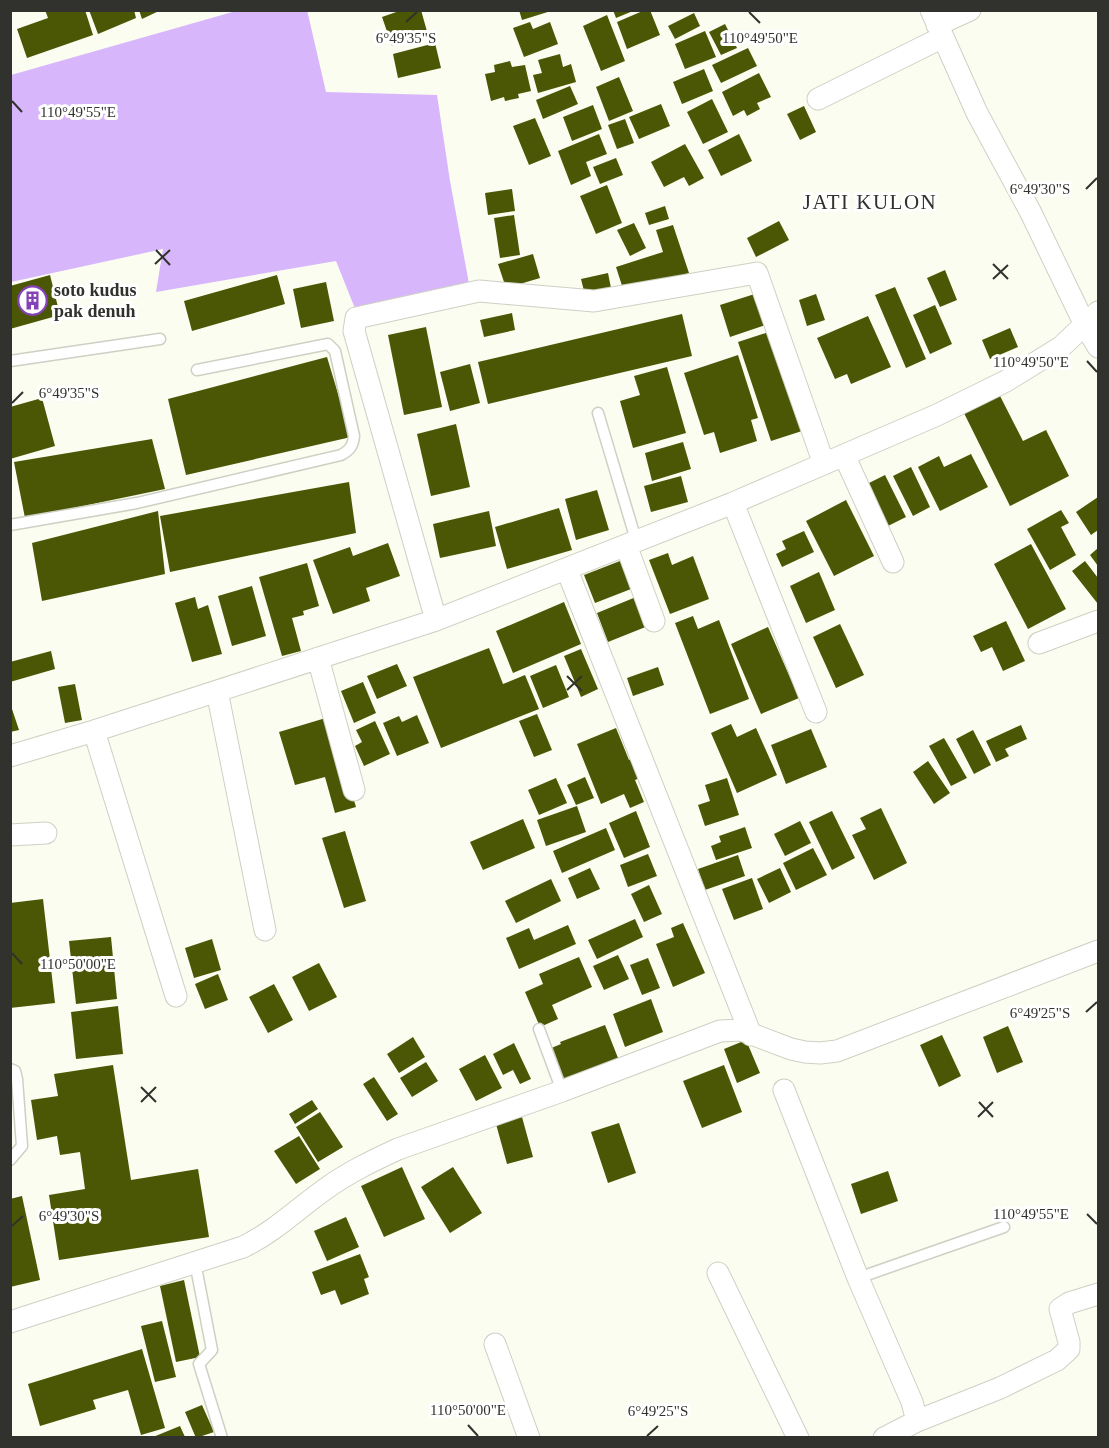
<svg xmlns="http://www.w3.org/2000/svg" width="1109" height="1448" viewBox="0 0 1109 1448" font-family="Georgia,serif">
<rect width="100%" height="100%" fill="#fafdf0"/>
<path fill="#d8b6fc" d="M307,10L326,92L437,95L450,181L470,289L356,311L336,261L156,292L163,249L11,282V75L236,11Z"/>
<path fill="#4b5705" d="M45,10H85L93,35L27,58L17,29L48,18Z
M89,10H134L136,18L98,34Z
M139,10H161L142,19Z
M402,10H421L428,35L392,46L382,17Z
M519,10H551V11L522,20Z
M613,10H633V11L616,18Z
M645,10H650L660,35L627,49L617,22Z
M694,13L700,26L675,39L668,26Z
M607,15L625,61L601,71L583,26Z
M530,22L533,29L550,22L558,44L524,57L513,28Z
M725,24L737,48L721,55L709,32Z
M705,31L716,57L685,69L675,44Z
M435,43L441,68L398,78L393,54Z
M748,48L757,66L721,83L712,65Z
M560,54L563,67L571,64L576,82L538,93L533,75L542,73L538,60Z
M510,61L512,67L525,65L531,91L518,94L519,98L505,101L504,97L491,101L485,74L495,72L494,65Z
M704,69L713,91L682,104L673,82Z
M759,73L771,97L757,103L760,109L747,116L744,110L733,116L722,92Z
M619,77L633,111L609,121L596,87Z
M570,86L578,104L543,119L536,100Z
M712,99L728,132L703,144L687,112Z
M661,104L670,126L639,139L629,117Z
M593,105L602,129L572,141L563,117Z
M804,106L816,132L800,140L787,114Z
M535,118L551,156L529,165L513,126Z
M625,119L634,143L617,149L608,125Z
M599,134L607,154L586,162L591,176L571,185L558,151Z
M739,134L752,161L721,176L708,150Z
M685,144L704,178L689,186L684,177L664,187L651,162Z
M616,158L623,175L600,184L593,167Z
M607,185L622,223L596,234L580,196Z
M512,189L515,211L488,215L485,193Z
M665,206L669,219L649,225L645,213Z
M514,215L520,255L500,258L494,218Z
M779,221L789,240L756,257L747,238Z
M634,223L646,248L630,256L617,230Z
M673,225L689,273L625,295L616,267L663,252L656,230Z
M533,254L540,278L506,288L498,264Z
M945,270L957,300L940,307L927,278Z
M608,273L611,288L585,295L581,279Z
M50,275L60,315L10,329V286Z
M277,275L285,304L192,331L184,301Z
M326,282L334,321L301,328L293,289Z
M895,287L926,359L906,368L875,295Z
M761,292L771,323L730,337L720,305Z
M816,294L825,320L807,326L799,300Z
M935,305L952,344L930,354L913,315Z
M512,313L515,330L484,337L480,320Z
M682,314L692,356L488,404L478,362Z
M868,316L891,367L851,384L847,374L835,379L817,338Z
M426,327L442,407L404,415L388,335Z
M1010,328L1018,347L990,359L982,340Z
M772,331L805,430L771,441L738,342Z
M738,355L758,418L751,420L757,441L720,453L714,432L704,435L684,373Z
M327,357L351,437L186,475L168,399Z
M470,364L480,403L450,411L440,372Z
M667,367L686,433L633,448L620,401L640,395L634,376Z
M998,392L1023,441L1046,430L1069,476L1010,506L962,409Z
M42,398L55,446L10,459V407Z
M456,424L470,487L431,496L417,434Z
M152,439L165,489L25,518L14,462Z
M683,442L691,469L652,481L645,453Z
M971,454L988,487L940,511L918,467L939,456L944,467Z
M911,467L930,507L913,516L893,476Z
M885,475L906,517L882,529L861,487Z
M681,476L688,502L651,512L644,486Z
M349,482L356,533L170,572L160,516Z
M597,490L609,530L576,540L565,499Z
M1098,497V530L1091,535L1076,512Z
M846,500L874,556L834,576L806,521Z
M559,508L572,550L507,569L495,527Z
M1061,510L1069,523L1061,527L1076,555L1050,570L1027,529Z
M158,511L165,574L42,601L32,543Z
M489,511L496,546L440,558L433,524Z
M804,531L814,552L782,567L776,554L786,549L782,541Z
M388,543L400,576L366,588L370,601L333,614L313,560L350,547L353,556Z
M1031,544L1066,609L1028,629L994,564Z
M1098,548V566L1090,555Z
M668,553L672,565L693,556L709,599L670,614L649,560Z
M620,561L631,589L595,603L584,575Z
M1085,561L1098,578V604L1072,571Z
M307,563L319,606L303,611L304,615L292,618L301,651L282,656L259,577Z
M819,572L835,610L806,623L790,586Z
M252,586L266,636L232,646L218,596Z
M195,597L198,609L208,605L222,654L192,662L175,603Z
M636,597L648,626L608,642L597,613Z
M564,602L581,644L513,673L496,631Z
M693,616L698,629L719,620L749,699L710,714L675,623Z
M1006,621L1025,661L1003,671L992,647L981,652L973,636Z
M840,624L864,675L836,688L813,637Z
M768,627L799,698L761,714L731,644Z
M489,648L503,684L525,675L539,709L441,748L413,677Z
M581,649L598,689L581,697L564,656Z
M51,651L55,669L10,682V662Z
M397,664L407,686L377,699L367,676Z
M556,665L569,697L543,708L530,676Z
M658,667L664,685L633,696L627,678Z
M363,682L376,713L354,723L341,691Z
M75,684L82,720L65,723L58,687Z
M10,703L19,730L10,732Z
M537,714L552,750L534,757L519,721Z
M417,715L429,743L397,756L383,723L399,716L402,722Z
M329,717L356,807L335,813L325,777L295,785L279,732Z
M375,721L390,754L364,766L355,746L362,742L356,730Z
M731,724L737,737L756,728L777,775L737,793L711,733Z
M1021,725L1027,739L1005,749L1009,756L996,762L986,741Z
M616,728L629,760L634,758L642,777L635,780L644,802L630,808L624,794L601,804L577,744Z
M811,729L827,767L786,784L771,745Z
M973,730L991,765L974,774L956,739Z
M944,738L967,778L951,786L929,746Z
M928,761L950,793L934,804L913,772Z
M585,777L594,798L576,805L567,785Z
M556,778L567,803L539,815L528,790Z
M727,778L739,815L705,826L698,805L710,801L705,785Z
M577,806L586,832L546,846L537,820Z
M881,808L907,863L874,880L852,835L866,829L860,818Z
M636,811L650,847L624,858L609,823Z
M832,811L855,858L832,870L809,822Z
M523,819L535,848L483,870L470,842Z
M800,821L811,843L785,856L774,834Z
M745,827L752,848L716,860L711,846L721,842L719,836Z
M606,828L615,850L562,873L553,851Z
M345,831L366,901L344,908L322,838Z
M813,848L827,875L796,890L783,863Z
M648,854L657,876L628,887L620,865Z
M738,855L745,876L705,890L698,869Z
M590,868L600,889L577,899L568,878Z
M780,868L791,892L769,903L757,879Z
M752,878L763,909L734,920L722,889Z
M551,879L561,901L516,923L505,901Z
M649,885L662,914L644,922L631,894Z
M43,899L55,1003L10,1008V903Z
M635,919L643,937L597,959L588,940Z
M683,923L705,973L673,987L656,944L674,937L671,928Z
M568,925L576,944L519,969L506,938L529,928L534,940Z
M111,937L117,999L76,1004L69,941Z
M212,939L221,970L194,978L185,948Z
M618,955L629,979L604,990L593,966Z
M579,957L592,987L552,1005L558,1019L540,1027L525,992L543,984L539,974Z
M648,958L660,988L642,995L630,965Z
M319,963L337,997L309,1011L292,977Z
M218,974L228,1000L205,1009L195,984Z
M274,984L293,1020L268,1033L249,997Z
M651,999L663,1032L625,1047L613,1014Z
M118,1006L123,1054L76,1059L71,1012Z
M605,1025L618,1058L561,1080L549,1049L561,1044L560,1042Z
M1008,1026L1023,1062L997,1073L983,1037Z
M942,1035L961,1076L939,1087L920,1045Z
M413,1037L425,1057L399,1073L387,1054Z
M746,1040L760,1073L737,1083L724,1049Z
M514,1043L531,1079L520,1084L513,1070L503,1075L493,1054Z
M485,1055L502,1088L476,1101L459,1069Z
M426,1062L438,1081L412,1097L400,1078Z
M113,1065L131,1180L198,1169L209,1237L59,1260L49,1195L85,1189L80,1152L60,1155L57,1136L37,1140L31,1100L58,1096L54,1074Z
M724,1065L742,1112L702,1128L683,1081Z
M374,1077L398,1114L387,1121L363,1084Z
M312,1100L318,1109L295,1124L289,1114Z
M320,1112L343,1147L318,1162L296,1127Z
M522,1117L533,1157L507,1164L496,1124Z
M619,1123L636,1173L608,1183L591,1132Z
M299,1136L320,1169L296,1184L274,1151Z
M402,1167L425,1219L384,1237L361,1186Z
M453,1167L482,1213L450,1233L421,1187Z
M888,1171L898,1201L861,1214L851,1184Z
M22,1196L40,1280L10,1287V1199Z
M346,1217L359,1247L327,1261L314,1231Z
M360,1254L369,1277L364,1279L369,1294L341,1305L335,1290L321,1295L312,1272Z
M184,1280L200,1357L176,1362L160,1286Z
M162,1321L176,1377L155,1382L141,1326Z
M142,1349L165,1428L141,1435L128,1390L93,1400L96,1409L40,1426L28,1384Z
M202,1405L214,1432L196,1438L185,1412Z
M180,1426L185,1437H153Z"/>
<g fill="none" stroke-linecap="round" stroke-linejoin="round">
<defs>
<path id="lane" d="M10,361L160,339
M598,413L636,540
M10,525L137,503L341,455C350,450 353,446 354,436L335,351L328,344L197,370
M539,1029L562,1091
M10,1069L15,1071L17,1079L22,1146L10,1160
M195,1262L212,1350L199,1364L222,1438
M858,1278L1004,1227"/>
<path id="street" d="M931,10L977,113L1030,211L1085,325L1098,347
M937,25L970,10
M818,99L943,37
M844,455L893,562
M733,503L816,712
M626,545L654,621
M567,570L751,1035
M436,620L354,331L356,318L479,291L594,301L757,273L824,464
M1039,643L1098,621
M318,658L354,790
M217,691L265,930
M94,731L176,996
M10,756L94,731L436,620L733,503L937,415L1006,381L1061,347L1098,312
M10,835L46,833
M784,1090L858,1278L912,1402L917,1421L884,1438
M718,1273L798,1438
M10,1322L243,1247C274,1232 296,1210 324,1190C347,1173 372,1161 398,1149L562,1091L720,1031L741,1030L791,1049L805,1052L820,1053L837,1051L1098,951
M495,1344L529,1438
M917,1421L1000,1388L1057,1360L1069,1349V1342L1060,1309L1069,1303L1098,1294"/>
</defs>
<use href="#lane" stroke="#cdd1c4" stroke-width="13"/>
<use href="#street" stroke="#cdd1c4" stroke-width="23"/>
<use href="#lane" stroke="#fff" stroke-width="10"/>
<use href="#street" stroke="#fff" stroke-width="21"/>
</g>
<path fill="none" stroke="#31322d" stroke-width="2" d="M749,12L760,23M406,22L417,12M12,101L22,112M1086,189L1097,178M156,250L170,265M155,264L170,250M993,264L1008,279M993,279L1008,265M1087,361L1097,372M12,403L23,392M567,676L582,691M567,690L582,676M12,953L22,964M1086,1012L1097,1002M141,1087L156,1102M141,1102L156,1087M979,1102L993,1117M978,1117L993,1102M1087,1214L1097,1224M12,1226L23,1216M468,1425L478,1436M647,1436L658,1426"/>
<defs>
<symbol id="building-ring" viewBox="-11 -11 22 22"><circle r="9.5" fill="#fff" stroke="#8342b7" stroke-width="1.5"/><path d="M-4-6H4V6H1V3H-1V6H-4ZM-2.5-4.3h1.7v1.8h-1.7ZM.8-4.3h1.7v1.8H.8ZM-2.5-1h1.7V.8h-1.7ZM.8-1h1.7V.8H.8Z" fill="#8342b7"/></symbol>
</defs>
<g fill-rule="evenodd">
<use href="#building-ring" x="16" y="284" width="33" height="33"/>
</g>
<g text-anchor="middle" stroke-width="6" stroke-linejoin="round" paint-order="stroke">
<g font-size="18" font-weight="bold" fill="#31322d" stroke="#fff" text-anchor="start">
<text x="54" y="296">soto kudus<tspan x="54" dy="21">pak denuh</tspan></text>
</g>
<g font-size="21" letter-spacing="1.5" fill="#31322d" stroke="#fff">
<text x="870" y="209">JATI KULON</text>
</g>
</g>
<g font-size="15" text-anchor="middle" fill="#31322d" stroke="#fff" stroke-width="6" stroke-linejoin="round" paint-order="stroke">
<text x="406" y="43">6°49'35"S</text>
<text x="760" y="43">110°49'50"E</text>
<text x="78" y="117">110°49'55"E</text>
<text x="1040" y="194">6°49'30"S</text>
<text x="1031" y="367">110°49'50"E</text>
<text x="69" y="398">6°49'35"S</text>
<text x="78" y="969">110°50'00"E</text>
<text x="1040" y="1018">6°49'25"S</text>
<text x="1031" y="1219">110°49'55"E</text>
<text x="69" y="1221">6°49'30"S</text>
<text x="468" y="1415">110°50'00"E</text>
<text x="658" y="1416">6°49'25"S</text>
</g>
<rect width="1109" height="1448" fill="none" stroke="#31322d" stroke-width="24"/>
</svg>
